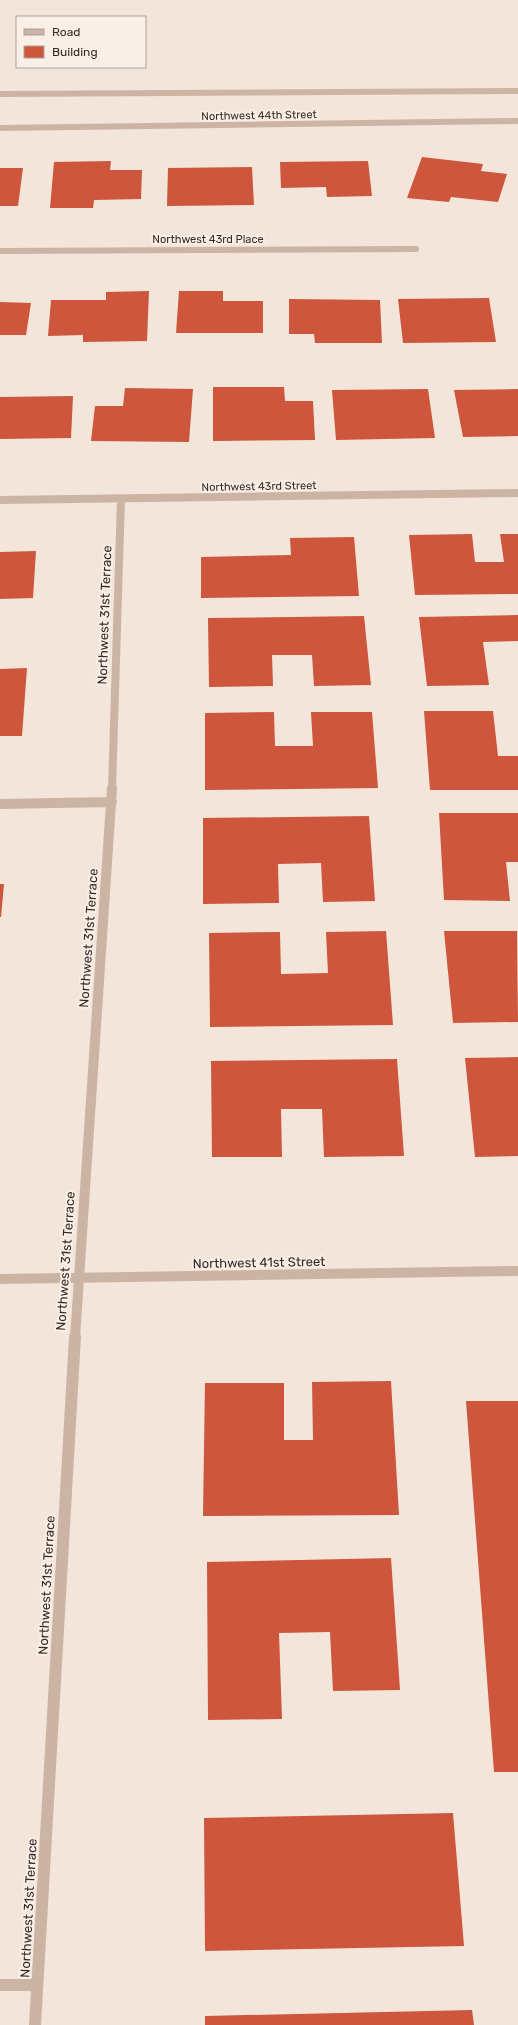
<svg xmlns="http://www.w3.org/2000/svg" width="518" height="2025" viewBox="0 0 518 2025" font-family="Rubik,sans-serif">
<rect width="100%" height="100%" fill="#f3e5d9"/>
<path fill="#cd563d" d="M422,157L483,164L481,171L507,174L498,202L451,197L449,202L407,198Z
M111,161L110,170H142L141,199L94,200L93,208H50L54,162Z
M368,161L372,196L327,197L326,187L281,188L280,162Z
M252,167L254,205L167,206L168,168Z
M0,168H23L18,206H0Z
M149,291L147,341L83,342V335L48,336L51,300H106V292Z
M179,291H223V301H263V333H176Z
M489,298L496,342L403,343L398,299Z
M289,299L380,300L382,343H315L314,334H289Z
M0,302L31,303L26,335H0Z
M213,387H284L285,401H313L315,440L213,441Z
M125,388L193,389L189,442L91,441L95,406H123Z
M428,389L435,438L336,440L332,390Z
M518,389V436L463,437L454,390Z
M73,396L71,438L0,439V397Z
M472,534L475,562H504L500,534H518V594L415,595L409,535Z
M354,537L359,596L201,598V557L291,555L290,538Z
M36,551L33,598L0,599V552Z
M518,615V641L483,642L489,685L427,686L419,617Z
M364,616L371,685L314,686L312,655H272L273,686L209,687L208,618Z
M27,668L22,736H0V669Z
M424,711H493L498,756H518V790H430Z
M274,712L275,746H313L311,712H372L378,788L205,790V713Z
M439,813H518V862H506L510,901L444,900Z
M369,816L375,901L323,902L321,863L278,864L279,903L203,904V818Z
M0,884H4L1,917H0Z
M386,931L393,1025L210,1027L209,933L280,932L281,974L328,973L326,932Z
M444,931H517L518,1022L453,1023Z
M518,1057V1156L475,1157L465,1058Z
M397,1059L404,1156L324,1157L322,1109H281L282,1157H212L211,1061Z
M391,1381L399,1515L203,1516L205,1383H284V1440H313L312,1382Z
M466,1401H518V1772H494Z
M391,1558L400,1690L333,1691L330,1632L279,1633L282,1719L208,1720L207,1562Z
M453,1813L464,1946L205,1951L204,1818Z
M472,2010L474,2025H205V2016Z"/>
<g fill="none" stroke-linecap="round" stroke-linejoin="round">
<path stroke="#ccb4a4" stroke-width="6" d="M0,251L416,249"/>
<path stroke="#ccb4a4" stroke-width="8" d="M0,500L518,493
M112,789L121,499"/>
<path stroke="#ccb4a4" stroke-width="10" d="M0,804L112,802
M0,1279L518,1271
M75,1338L112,788"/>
<path stroke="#ccb4a4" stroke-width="12" d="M0,1985H37
M35,2025L75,1337"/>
<path stroke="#ccb4a4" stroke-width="6" d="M0,94L518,91
M0,128L518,121"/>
</g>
<g text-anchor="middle" stroke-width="4" stroke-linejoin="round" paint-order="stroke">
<g font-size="11" fill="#372a26" stroke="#faefe6">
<text transform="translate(259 115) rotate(-1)" y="4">Northwest 44th Street</text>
<text x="208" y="243">Northwest 43rd Place</text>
<text transform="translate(259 486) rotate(-1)" y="4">Northwest 43rd Street</text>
</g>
<g font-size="13" fill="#372a26" stroke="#faefe6">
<text transform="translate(104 615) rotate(-88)" y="5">Northwest 31st Terrace</text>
<text transform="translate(88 938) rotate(-86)" y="5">Northwest 31st Terrace</text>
<text transform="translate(65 1261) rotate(-86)" y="5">Northwest 31st Terrace</text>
<text transform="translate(259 1262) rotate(-1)" y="5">Northwest 41st Street</text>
<text transform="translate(46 1585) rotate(-87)" y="5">Northwest 31st Terrace</text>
<text transform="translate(28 1908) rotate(-87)" y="5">Northwest 31st Terrace</text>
</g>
</g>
<rect x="16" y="16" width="130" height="52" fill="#faefe6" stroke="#aca099"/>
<rect x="24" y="29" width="20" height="6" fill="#ccb4a4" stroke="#aca099"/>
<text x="52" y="36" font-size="12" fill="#372a26">Road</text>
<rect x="24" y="46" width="20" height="12" fill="#cd563d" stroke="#aca099"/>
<text x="52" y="56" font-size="12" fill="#372a26">Building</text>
</svg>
